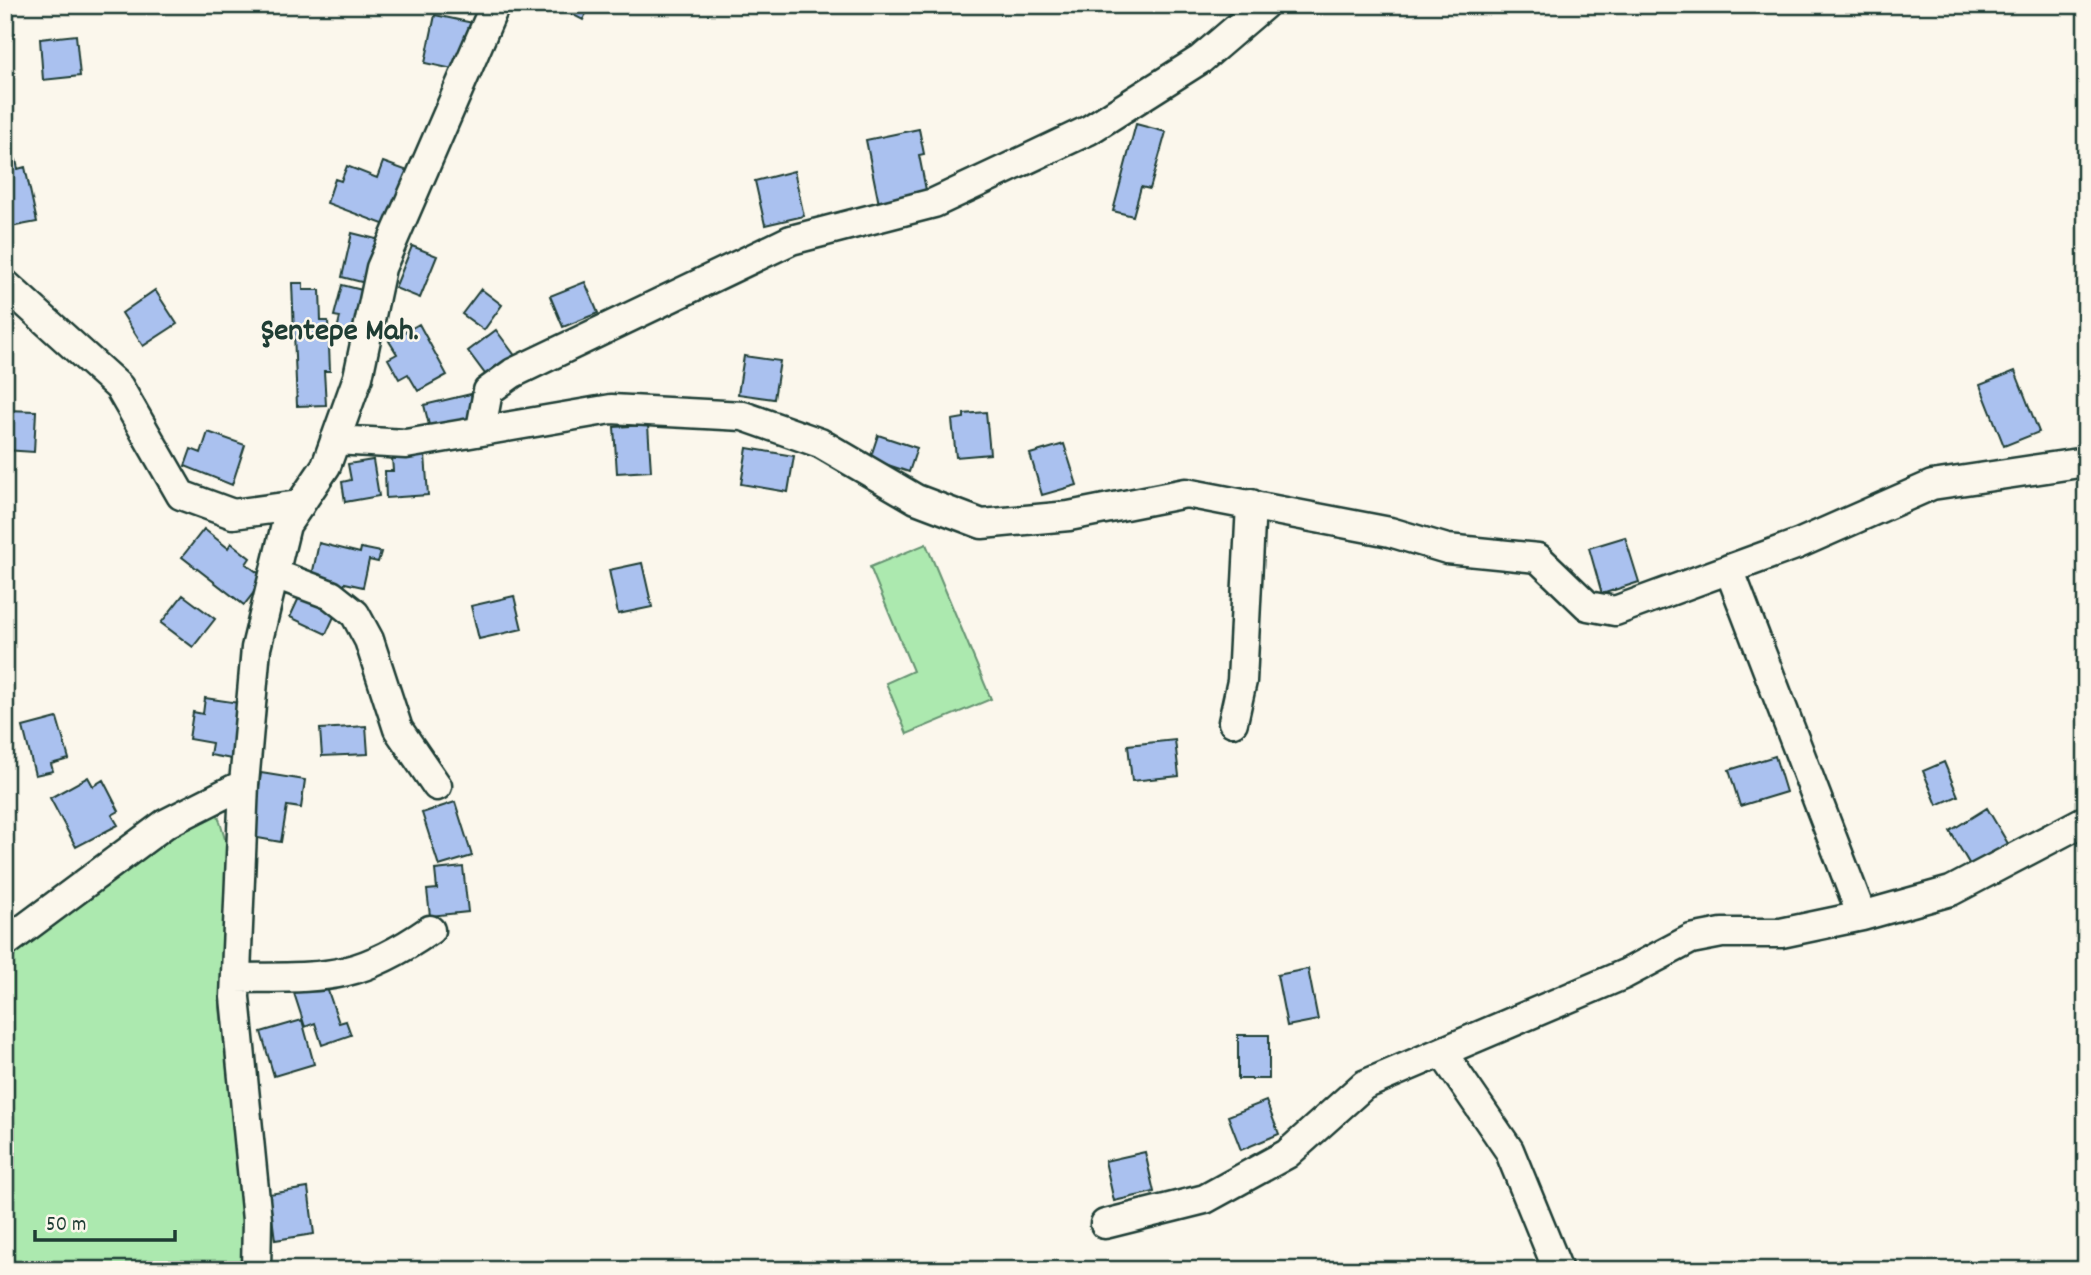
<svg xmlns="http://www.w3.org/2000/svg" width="2091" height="1275" viewBox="0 0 2091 1275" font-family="Dekko,sans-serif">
<rect width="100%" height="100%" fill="#fbf7ec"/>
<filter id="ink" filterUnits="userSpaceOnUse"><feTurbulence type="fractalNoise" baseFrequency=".0143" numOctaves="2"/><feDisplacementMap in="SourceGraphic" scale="14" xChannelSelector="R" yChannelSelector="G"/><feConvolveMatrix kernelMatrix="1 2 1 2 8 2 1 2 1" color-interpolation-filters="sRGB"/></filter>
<g filter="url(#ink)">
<path fill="#ace9af" stroke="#669372" stroke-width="2" d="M926,544L991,699L907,734L886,683L913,671L870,567Z
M206,811L218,815L231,860L220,1007L242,1204L245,1270H5V960L59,915Z"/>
<path fill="#aac1ef" stroke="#1f3d34" stroke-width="2" d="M554,5H590L583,20Z
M435,15L473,23L462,71L425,63Z
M76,35L80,76L43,80L40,39Z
M1136,124L1166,132L1150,189L1141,187L1133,216L1113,211Z
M919,129L924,154L919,155L927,195L879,204L866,140Z
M16,160L18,169L25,167L37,222L5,228V163Z
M383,162L408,171L388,226L327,203L335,179L341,181L347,166L377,178Z
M794,171L804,216L765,225L755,181Z
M352,233L384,241L373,285L342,277Z
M412,246L437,256L420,298L395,288Z
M585,282L598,313L563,327L550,296Z
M292,283H303V290H320L321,321H328L330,371H324L326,405L297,406Z
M342,285L370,292L360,336L337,330L340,317L334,316Z
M481,289L502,305L484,330L462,314Z
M155,290L177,324L143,346L122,313Z
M419,324L447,375L418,391L408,374L399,379L388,359L397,354L389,341Z
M496,330L519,361L491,382L468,351Z
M744,356L780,361L774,399L738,394Z
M2015,371L2039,432L2004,446L1980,385Z
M471,394L478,426L432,437L424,405Z
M5,410L36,411L34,452L5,450Z
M986,412L990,454L956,457L952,420L964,418V414Z
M648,425L651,471L617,473L614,427Z
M208,432L245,445L232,485L185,466L191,449L201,453Z
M878,435L917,448L909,472L870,459Z
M1064,444L1077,485L1042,495L1030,454Z
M747,448L794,456L788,492L741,484Z
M425,455L428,495L386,498L385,471H393L392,458Z
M373,460L379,496L345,502L342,482L351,480L348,464Z
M204,529L228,548L231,543L250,558L246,564L265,578L244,605L182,557Z
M1625,537L1639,582L1602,594L1589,548Z
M319,543L360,553L361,548L381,552L378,562L369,560L363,587L345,583L344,587L311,580Z
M642,563L652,607L618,614L609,570Z
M302,591L338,608L326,634L290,617Z
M183,595L215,619L193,647L161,623Z
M514,596L522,629L479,639L471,606Z
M205,698L246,704L237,760L210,755L212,743L189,739L193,712L203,714Z
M57,718L69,759L51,764L53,771L35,775L23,727Z
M366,726L368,754L322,756L320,729Z
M1175,740L1179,776L1132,781L1128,745Z
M1775,756L1786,792L1740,806L1729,770Z
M1944,762L1958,796L1937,805L1923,771Z
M261,773L305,780L301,808L287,806L281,842L252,837Z
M88,777L93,786L103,780L119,811L112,815L118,825L76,847L50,798Z
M455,802L472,856L439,866L422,813Z
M1987,808L2010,847L1973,870L1950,831Z
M463,867L468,912L430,916L427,890L437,889L435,870Z
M1308,969L1318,1020L1287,1026L1277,975Z
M325,982L339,1023L346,1021L351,1035L322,1045L315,1023L305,1027L294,993Z
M302,1020L314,1064L274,1076L261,1032Z
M1238,1035H1269V1079H1238Z
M1266,1101L1279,1134L1241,1150L1228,1116Z
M1145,1152L1154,1192L1114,1201L1105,1161Z
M308,1188L314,1234L275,1240L269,1194Z"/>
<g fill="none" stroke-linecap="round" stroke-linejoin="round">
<defs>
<path id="minor" d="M5,284L119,387L181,495L233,514L300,505
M481,429L488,391L513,373L791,240L934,203L1089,130L1201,59L1264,5
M335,440L406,444L611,409L743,416L820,443L916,499L982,524L1069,516L1186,493L1390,532L1447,549L1538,558L1588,606L1615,611L1798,544L1932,485L2086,462
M1729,569L1862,916
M275,574L331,595L355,614L369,640L398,729L437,786
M1233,722L1242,681L1251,504
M5,943L165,824L244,784
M236,978C324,977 355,982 430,930
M1442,1052L1509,1150L1558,1270
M1105,1224L1205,1199L1287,1154L1364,1085L1625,974L1691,939L1722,933H1781L1862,916L1951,891L2086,820
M256,1270L257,1220L235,997L244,784L256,648L286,525L326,466L358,377L381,268L495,5"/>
</defs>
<use href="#minor" stroke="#1f3d34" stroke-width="33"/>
<use href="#minor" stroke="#fbf7ec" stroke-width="28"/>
</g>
</g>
<g text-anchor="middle" stroke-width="5" stroke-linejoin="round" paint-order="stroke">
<g font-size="32" font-weight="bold" fill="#1f3d34" stroke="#fbf7ec">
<text x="340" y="339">Şentepe Mah.</text>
</g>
</g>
<rect width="2091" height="1275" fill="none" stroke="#fbf7ec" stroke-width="28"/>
<rect x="14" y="14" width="2063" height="1247" fill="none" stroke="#1f3d34" stroke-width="2.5" filter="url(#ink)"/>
<path d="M35 1230v10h140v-10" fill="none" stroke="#1f3d34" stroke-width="3.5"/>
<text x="46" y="1230" font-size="21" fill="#1f3d34" stroke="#fbf7ec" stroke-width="5" paint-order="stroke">50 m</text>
</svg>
